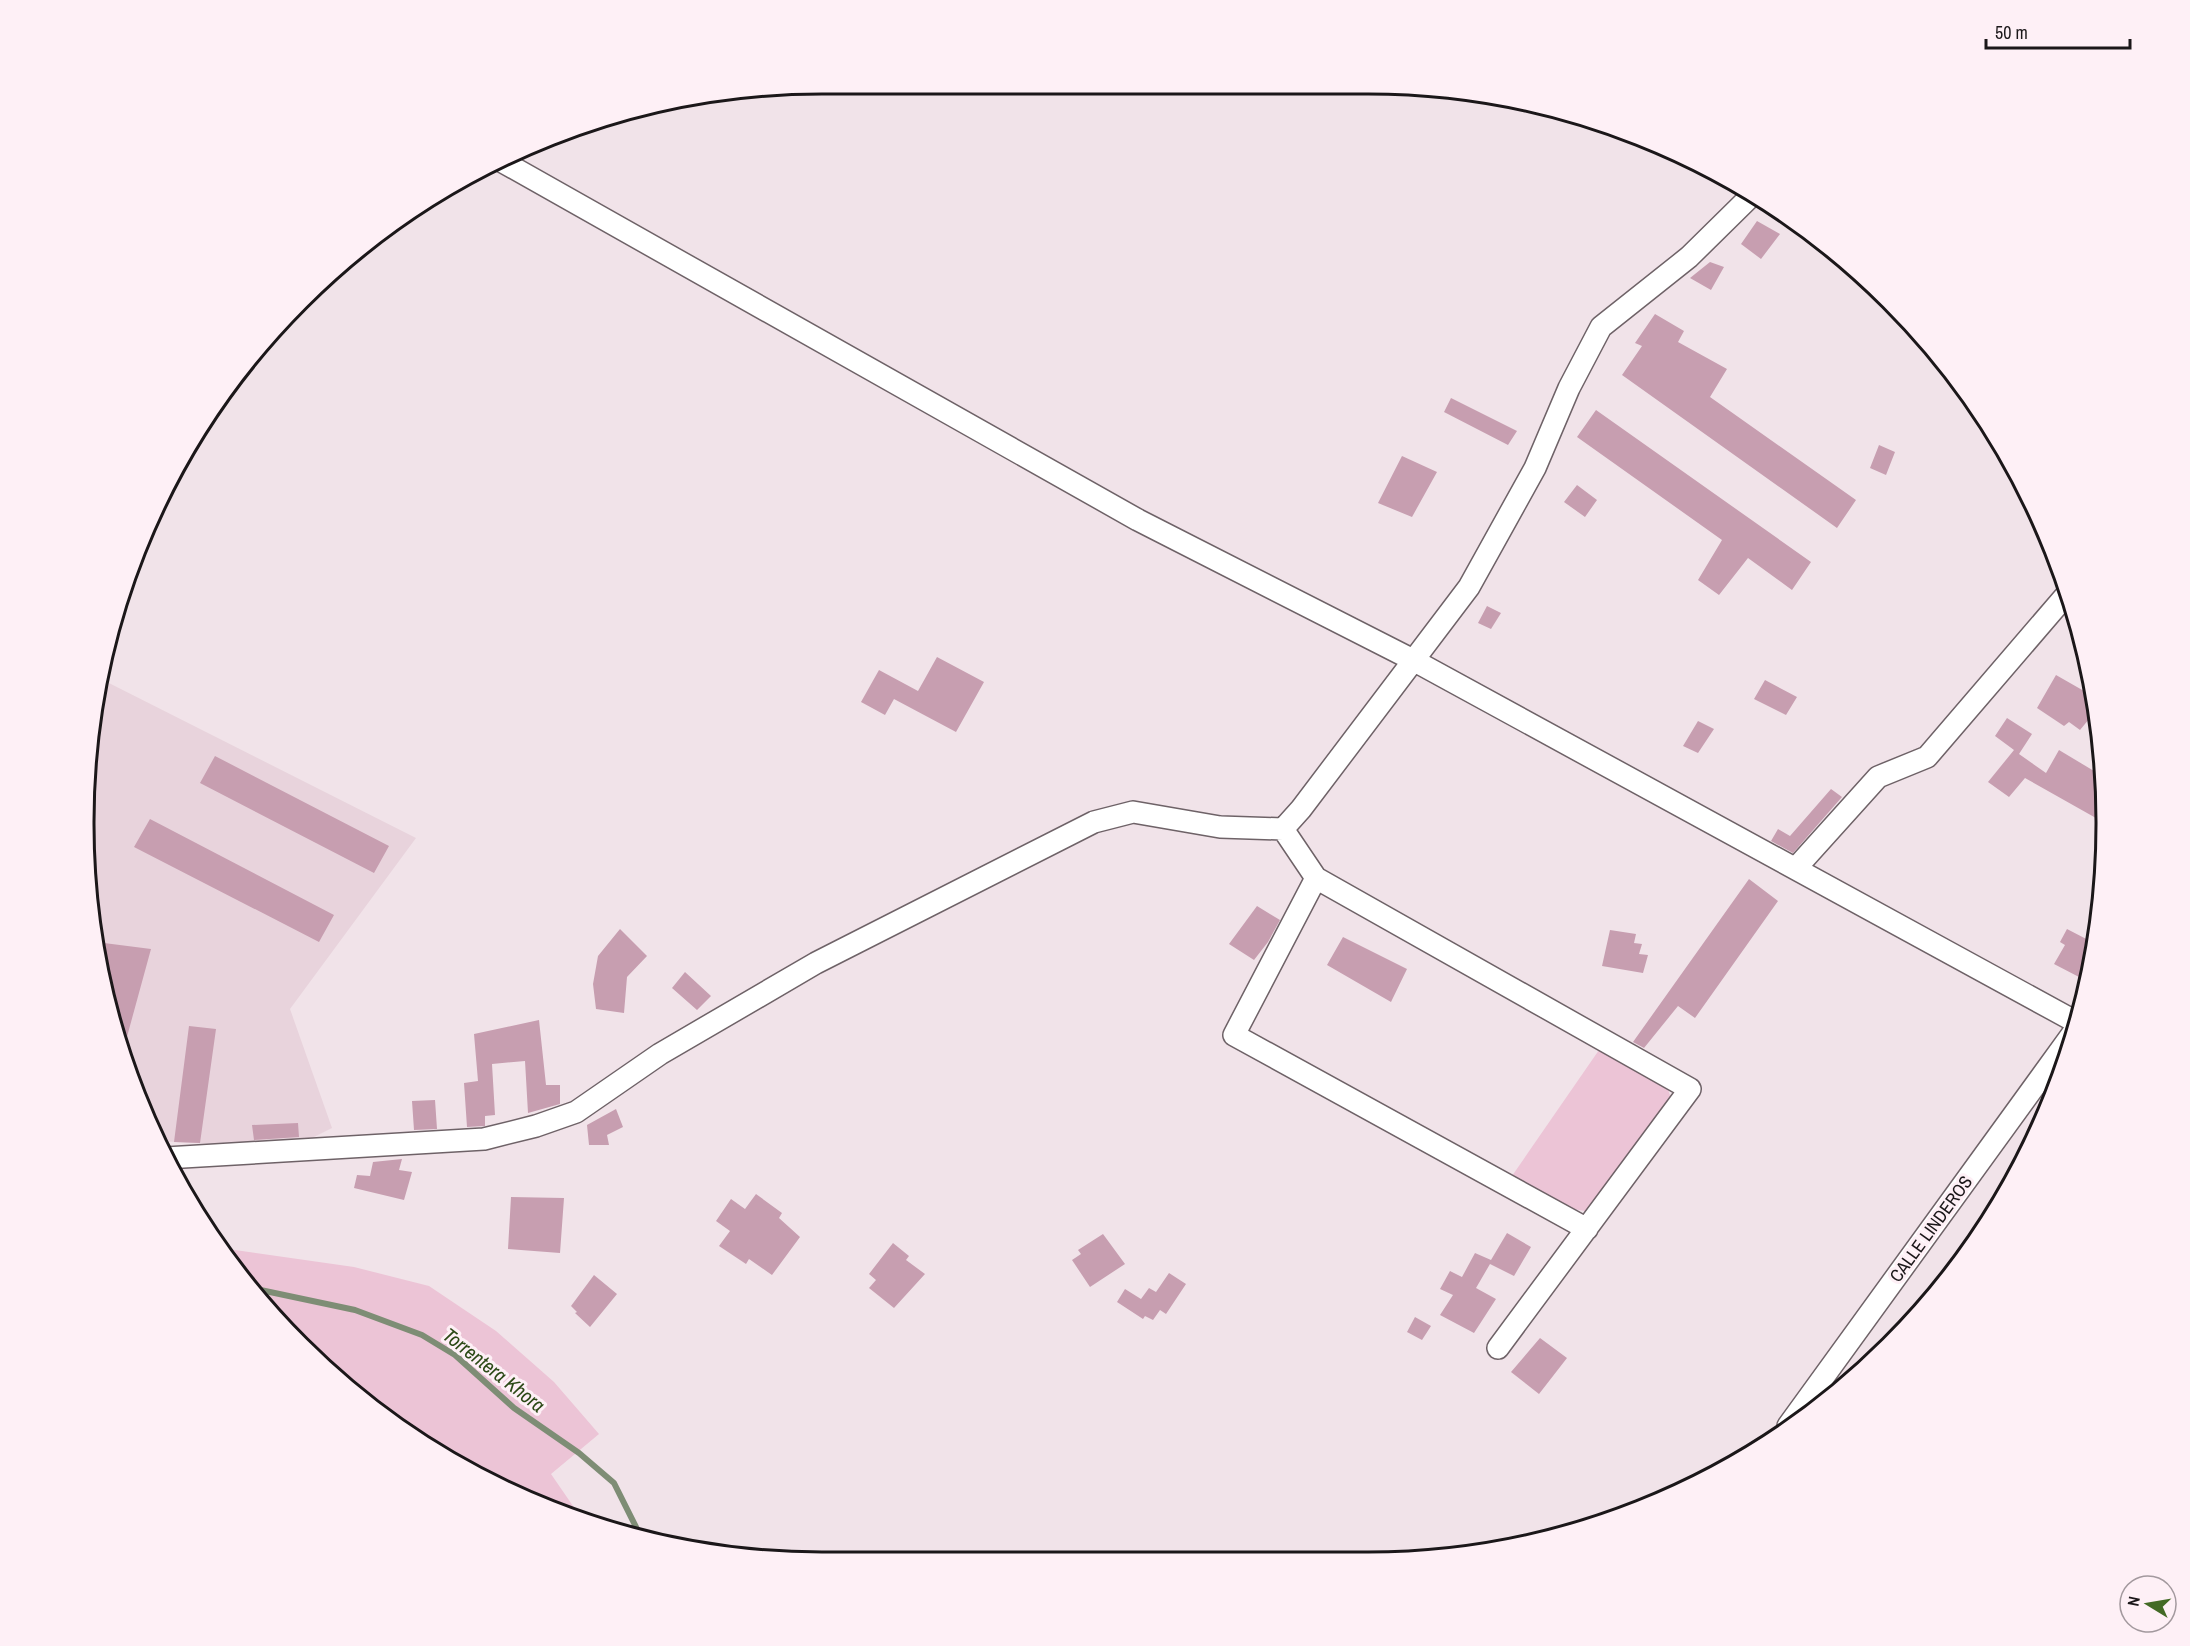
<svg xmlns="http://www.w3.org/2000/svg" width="2190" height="1646" viewBox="0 0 2190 1646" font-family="'Archivo Narrow',sans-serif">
<rect width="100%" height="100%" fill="#f1e3e9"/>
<path fill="#e8d3dc" d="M99,678L416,838L290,1009L332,1128L300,1144L254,1146L157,1141L123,1061L86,872Z"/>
<path fill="#ecc4d6" d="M1599,1050L1668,1089L1671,1099L1595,1204L1585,1211L1573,1209L1512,1176Z
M221,1248L354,1267L429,1286L496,1331L554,1382L599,1434L551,1474L584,1522L454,1463L336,1379L237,1273Z"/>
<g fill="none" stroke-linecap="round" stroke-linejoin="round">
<path stroke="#7e8d75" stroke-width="6" d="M251,1288L355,1310L422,1335L455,1355L514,1408L579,1453L614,1483L639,1533"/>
</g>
<path fill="#c79eb0" d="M1757,221L1780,234L1761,259L1741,244Z
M1710,262L1724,267L1711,290L1690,278Z
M1655,314L1684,331L1678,342L1727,369L1710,397L1856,500L1837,528L1622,375L1642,346L1635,343Z
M1451,398L1517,431L1508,445L1444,412Z
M1596,410L1811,562L1792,590L1748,558L1719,595L1698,580L1722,540L1577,437Z
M1879,445L1895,452L1886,475L1870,468Z
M1402,456L1437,472L1412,517L1378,503Z
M1577,485L1597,500L1585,517L1564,502Z
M1487,606L1501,613L1491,629L1478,623Z
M937,657L984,682L956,732L894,699L885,715L861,702L879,670L918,691Z
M2056,675L2091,695L2094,713L2080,730L2069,722L2064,726L2037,708Z
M1765,680L1797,697L1786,715L1754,699Z
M2007,718L2032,734L2019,754L2046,773L2059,750L2104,777L2103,822L2025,778L2009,797L1988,782L2014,750L1995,736Z
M1698,721L1714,729L1698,753L1683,746Z
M215,756L389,846L374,873L200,783Z
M1831,789L1842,797L1793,853L1771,841L1778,829L1790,836Z
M150,819L334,915L319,942L134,847Z
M1749,879L1778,901L1695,1018L1678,1006L1644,1048L1633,1042Z
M1257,906L1280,920L1268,942L1254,960L1229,944Z
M620,929L647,956L627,977L624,1013L596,1009L593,984L598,956Z
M2067,929L2094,943L2091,956L2079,977L2054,964L2065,945L2060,942Z
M1610,930L1636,934L1634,943L1642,944L1639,954L1648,955L1643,973L1602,966Z
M1343,937L1407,969L1391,1002L1327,965Z
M104,943L151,949L122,1055L102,952Z
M685,972L711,996L697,1010L672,988Z
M539,1020L546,1085H560V1104L528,1113L525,1061L492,1064L495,1115L485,1116V1126L467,1127L464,1083L478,1081L474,1034Z
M189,1026L216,1029L200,1143L174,1142Z
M435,1100L437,1129L414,1130L412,1101Z
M616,1109L623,1127L607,1135L609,1145H589L587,1125Z
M298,1123L299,1137L254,1140L252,1125Z
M402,1159L399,1170L412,1172L404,1200L354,1188L357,1175L370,1176L373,1162Z
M756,1194L782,1213L779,1218L800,1237L772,1275L749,1259L746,1264L719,1246L730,1231L716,1221L731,1199L745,1209Z
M511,1197L564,1198L560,1253L508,1249Z
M1507,1233L1531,1247L1514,1276L1490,1264L1476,1288L1496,1299L1474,1333L1440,1315L1453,1295L1440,1289L1450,1271L1462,1277L1475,1253L1491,1260Z
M1103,1234L1125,1264L1090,1287L1072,1260L1081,1254L1078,1250Z
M893,1243L909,1256L906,1260L925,1274L894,1308L869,1288L876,1280L869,1274Z
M1169,1273L1186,1284L1166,1314L1160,1310L1153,1320L1145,1316L1143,1319L1117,1302L1125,1289L1141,1299L1149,1288L1156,1292Z
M594,1275L617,1294L590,1327L575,1313L577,1312L571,1306Z
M1415,1317L1431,1326L1422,1340L1407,1332Z
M1540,1338L1567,1358L1539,1394L1511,1372Z"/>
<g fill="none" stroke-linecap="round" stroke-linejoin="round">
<defs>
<path id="minor" d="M503,162L1138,520L1413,660L2076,1022
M1283,829L1316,878L1690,1089L1498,1348
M1796,868L1878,777L1927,757L2067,594
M1316,878L1234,1035L1587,1229
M166,1158L484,1139L536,1126L576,1112L660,1054L816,963L1094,822L1133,812L1220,827L1283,829L1301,809L1469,587L1535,468L1569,388L1601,327L1689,257L1752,195
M1788,1426L2073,1033"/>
</defs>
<use href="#minor" stroke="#6e6267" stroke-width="24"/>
<use href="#minor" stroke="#fff" stroke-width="21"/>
</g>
<g text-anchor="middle" stroke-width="6" stroke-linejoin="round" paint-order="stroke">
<g font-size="18" fill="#1b1719" stroke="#fef0f6">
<text transform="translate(1931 1229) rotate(-54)" y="6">CALLE LINDEROS</text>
</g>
<g font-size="20" font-style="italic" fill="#2c4916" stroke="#fef0f6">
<text transform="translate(494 1370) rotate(38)" y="7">Torrentera Khora</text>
</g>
</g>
<path d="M0 0H2190V1646H0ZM822 94H1368A728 728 0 0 1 2096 822V824A728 728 0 0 1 1368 1552H822A728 728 0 0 1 94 824V822A728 728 0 0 1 822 94Z" fill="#fef0f6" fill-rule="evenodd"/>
<path fill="none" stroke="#1b1719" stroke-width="3" d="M822 94H1368A728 728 0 0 1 2096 822V824A728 728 0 0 1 1368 1552H822A728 728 0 0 1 94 824V822A728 728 0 0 1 822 94Z"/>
<g transform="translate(2148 1604) rotate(281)"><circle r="28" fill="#fef0f6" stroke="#a3999e" stroke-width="1.5"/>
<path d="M0-4.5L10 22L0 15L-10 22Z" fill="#436a25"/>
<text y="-9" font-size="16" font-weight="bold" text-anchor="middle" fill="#1b1719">N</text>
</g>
<path d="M1986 39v9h144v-9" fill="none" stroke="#1b1719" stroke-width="3"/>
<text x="1995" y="39" font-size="18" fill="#1b1719" stroke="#fef0f6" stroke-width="4.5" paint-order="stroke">50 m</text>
</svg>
